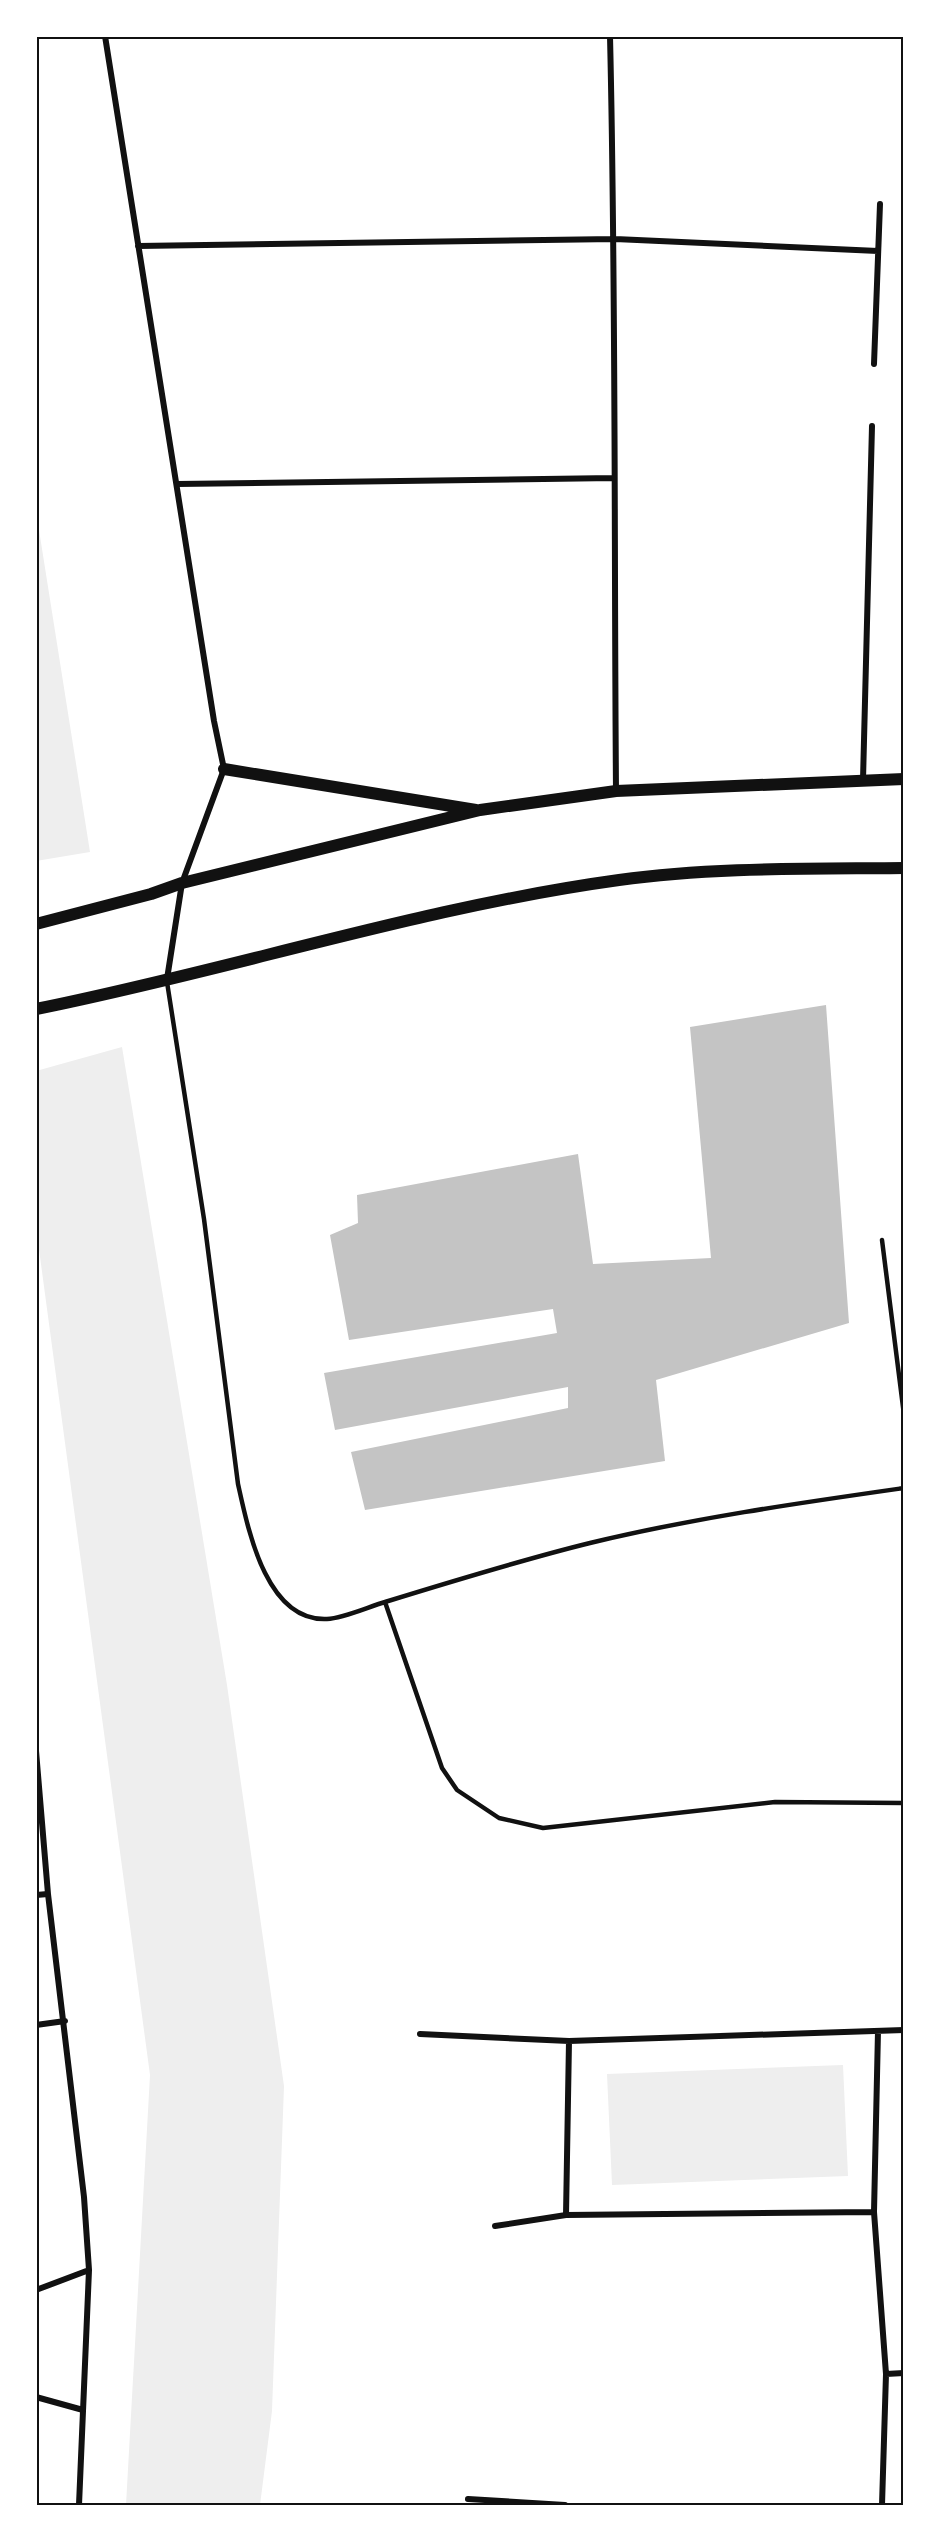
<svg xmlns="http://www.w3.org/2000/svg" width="940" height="2541" viewBox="0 0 940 2541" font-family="'Crimson Pro',serif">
<rect width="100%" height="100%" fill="#fff"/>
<path fill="#eee" d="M36,511L90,852L36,861Z
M122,1047L227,1685L284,2086L272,2411L260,2505H126L150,2075L36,1227V1071Z
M843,2065L848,2176L612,2185L607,2074Z"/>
<path fill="#c4c4c4" d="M826,1005L849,1323L656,1380L665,1461L365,1510L351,1452L568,1408V1387L335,1430L324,1373L557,1333L553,1309L349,1340L330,1235L358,1223L357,1195L578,1154L593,1264L711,1258L690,1027Z"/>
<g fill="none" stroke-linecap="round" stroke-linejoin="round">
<path stroke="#111" stroke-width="4.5" d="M167,982L204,1219L238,1484C248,1529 266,1622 327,1619C344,1618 368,1607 385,1602
M882,1240L904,1415
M904,1488C799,1503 693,1518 590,1543C521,1560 453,1581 385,1602L442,1768L457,1790L499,1818L543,1828L775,1802L904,1803"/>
<path stroke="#111" stroke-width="6" d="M105,36L214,721L224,769L182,883L167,979
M610,36C616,288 614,539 616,791
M138,246L615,239L878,251
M874,364L880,204
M177,484L614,478
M863,780L872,426
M36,1751L48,1894L84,2197L89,2270L79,2505
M36,1895L48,1894
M36,2025L65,2021
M878,2031L874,2212L886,2374L882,2505
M420,2034L569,2041L904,2030
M566,2215L569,2041
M495,2226L566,2215L874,2212
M36,2290L89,2270
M886,2374L904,2373
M36,2397L83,2410
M468,2499L565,2505"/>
<path stroke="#111" stroke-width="12" d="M224,769L476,810
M36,924L151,894L182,883L480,810L616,791L904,779
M36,1009C231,970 422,907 619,880C713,867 809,869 904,868"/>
</g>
<rect width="940" height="2541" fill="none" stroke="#ffffff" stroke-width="75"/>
<rect x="38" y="38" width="864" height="2466" fill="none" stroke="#111" stroke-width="2"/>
</svg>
